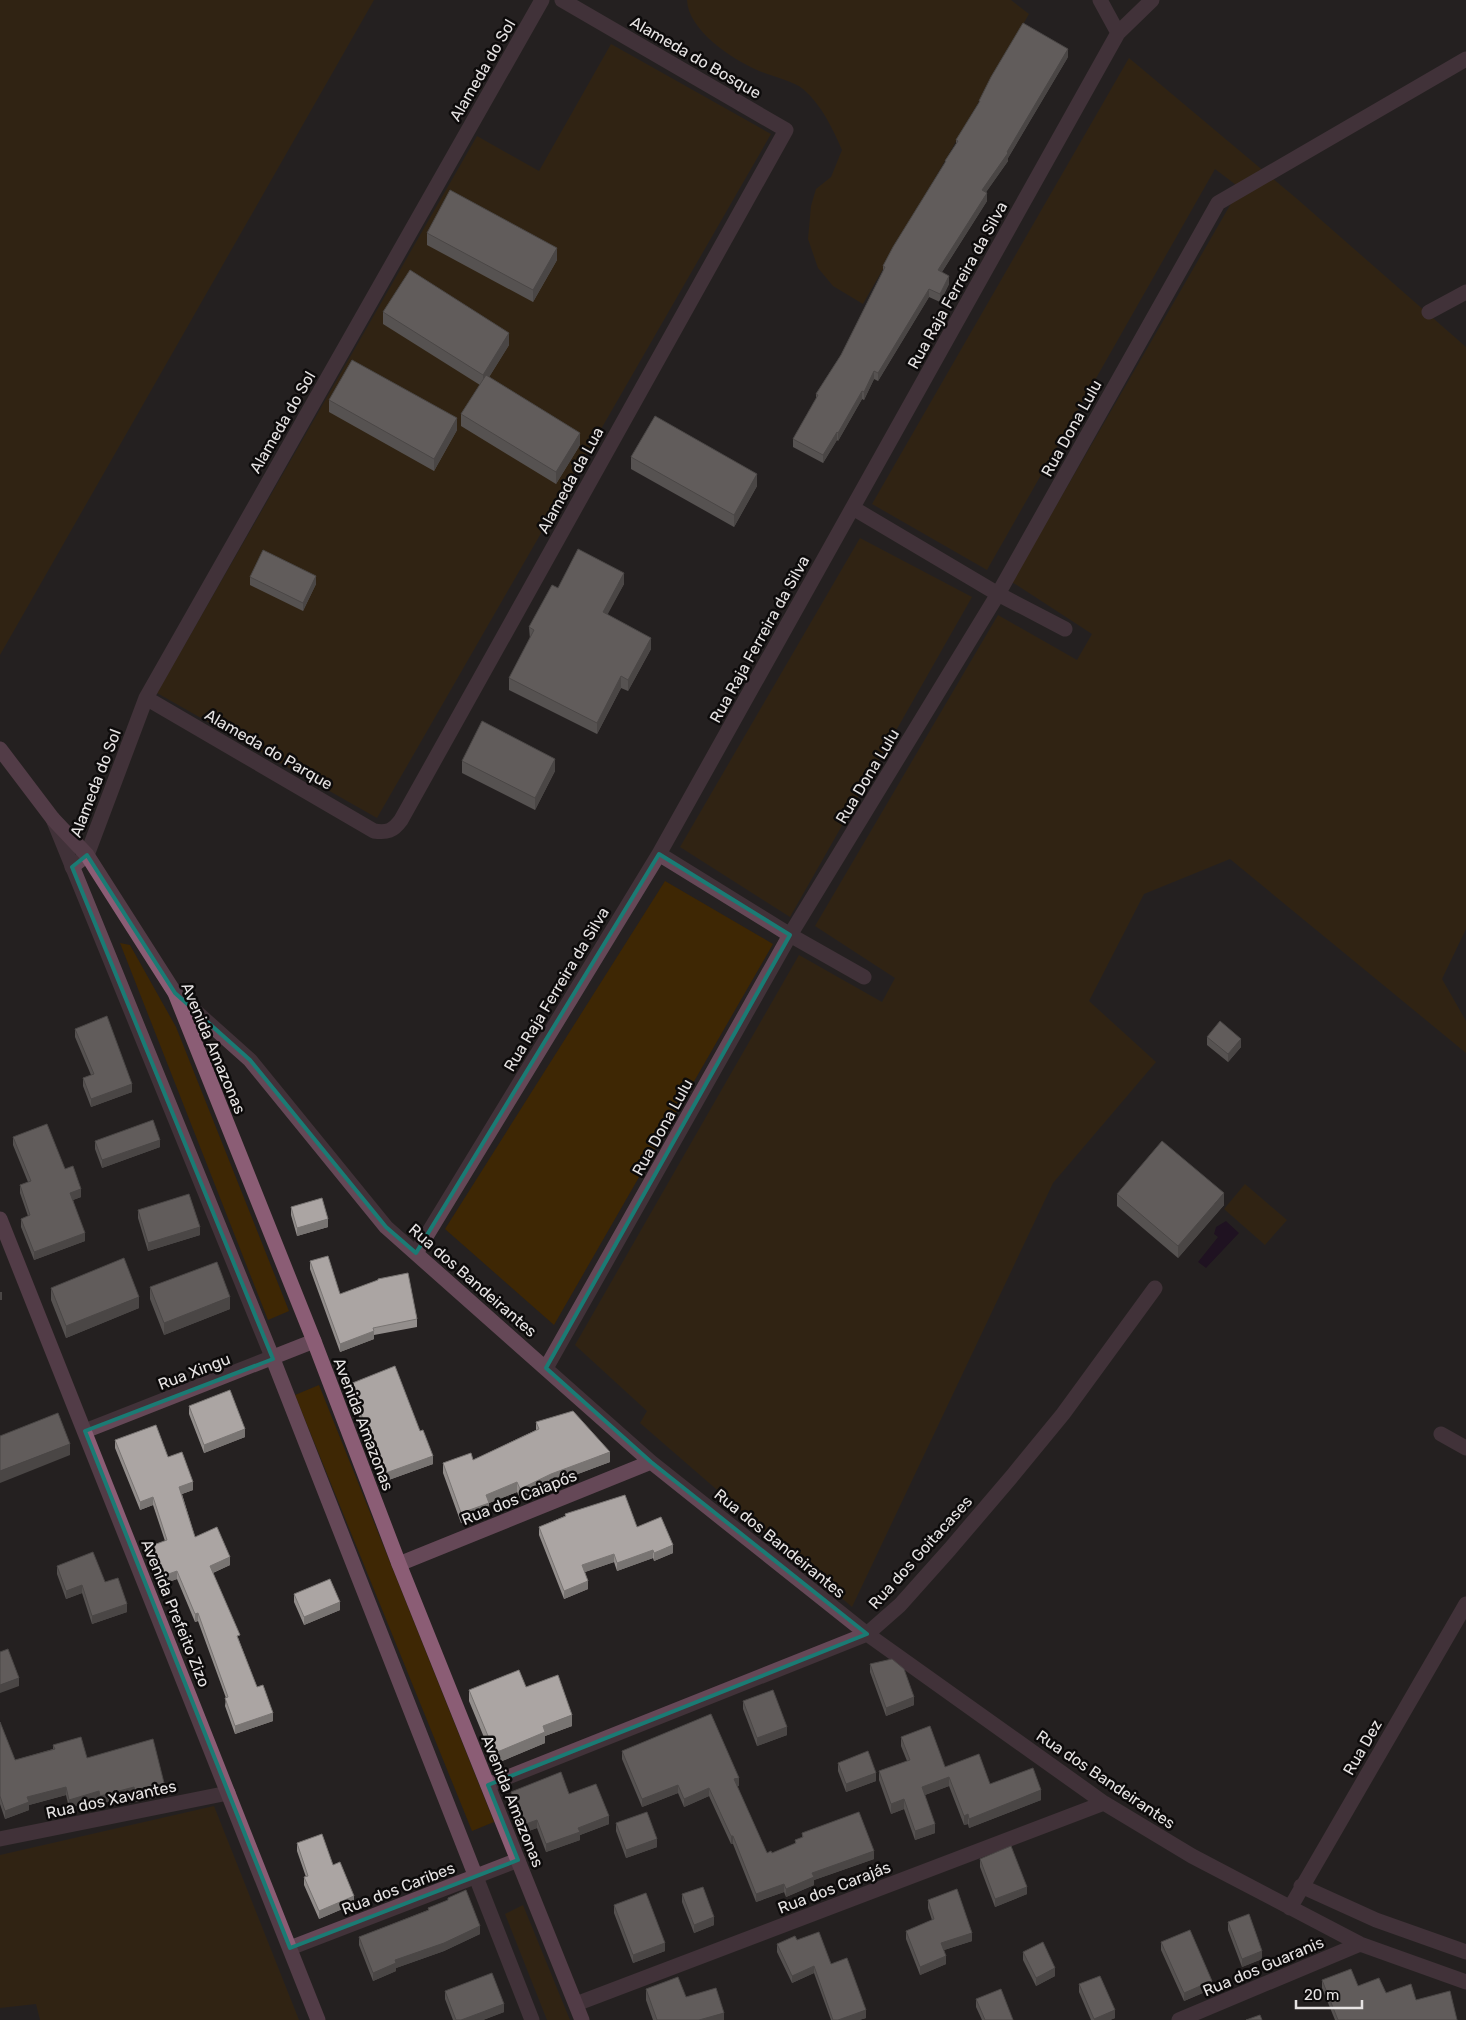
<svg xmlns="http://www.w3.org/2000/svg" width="1466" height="2020" viewBox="0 0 1466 2020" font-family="Rubik,sans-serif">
<rect width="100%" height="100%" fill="#252121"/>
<path fill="#3e2704" d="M0,0H374L0,655Z
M687,0H1011L1029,14L863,304L833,286L818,268L808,239L811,206L816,189L831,177L842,150C833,129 821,104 803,89C793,81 770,76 757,70C732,59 688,30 687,0Z
M611,44L771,134L377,818L157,693L477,136L539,171Z
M1129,58L1296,198L1466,347V929L1442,979L1466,1021V1053L1230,859L1144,894L1089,1001L1156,1062L1053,1183L852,1607L640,1423L647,1411L575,1345L799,955L882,1002L895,978L815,926L998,615L1077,660L1092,634L1012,582L1240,188L1215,169L987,570L872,504Z
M860,538L972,597L790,917L680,847Z
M665,881L773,944L554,1325L445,1229Z
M120,943L130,945L176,1027L289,1311L268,1320Z
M1245,1184L1287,1220L1265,1245L1224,1209Z
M319,1385L494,1822L472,1831L295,1395Z
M214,1806L299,2020H40L36,2004L0,2008V1855Z
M523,1905L570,2020H547L505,1914Z"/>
<path fill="#190022" d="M1226,1221L1239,1233L1206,1268L1198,1262L1218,1237L1214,1234L1216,1227Z"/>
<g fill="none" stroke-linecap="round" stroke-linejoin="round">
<path stroke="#654857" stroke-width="15" d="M1100,0L1118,33
M1429,312L1466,292
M853,508L998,594L1065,629
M146,698L374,831C387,833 393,831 401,820L786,130L562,0
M659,854L790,935L864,977
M72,867L87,855L146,698L542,0
M175,993L250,1060L386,1227L651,1462L867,1634L1104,1803L1192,1856L1360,1944L1466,1982
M416,1253L659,854L1118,33L1152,0
M546,1368L790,935L998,594L1218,203L1466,59
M85,1431L314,1341
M1441,1434L1466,1448
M399,1564L651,1462
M488,1785L867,1634L900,1605L950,1549L1013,1475L1063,1414L1155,1288
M0,1839L228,1793
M1301,1886L1376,1920L1466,1952
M1290,1908L1466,1604
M290,1948L518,1860
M576,2004L1104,1803
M1179,2020L1360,1944"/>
<path stroke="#654857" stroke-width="15" d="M53,819L273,1359L532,2020"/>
<path stroke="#8b5d75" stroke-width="15" d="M0,749L53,819L87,855L175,993L314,1341L399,1564L582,2020
M0,1219L318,2020"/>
</g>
<path fill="#938e8c" d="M1068,57L1008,158V161L986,192L987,201L942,272L949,284L940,302L929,297L878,381L874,379L864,400L862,399L838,441L837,440L823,463L793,447V439L816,399V394L841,355L883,271V266L945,164V161L956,144V140L979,104V101Z
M427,233L557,260L533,302L427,245Z
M383,312L509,345L489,377L580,445L556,484L461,426V414L480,385L383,324Z
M329,400L457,430L434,471L329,412Z
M631,457L757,486L734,527L631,469Z
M250,577L316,584L303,611L250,585Z
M624,584L607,614L651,649L628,691L621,688L597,734L509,690V678L530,639L529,627L558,588Z
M462,761L555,771L535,810L462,773Z
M75,1029L132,1092L91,1107L83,1086V1078L91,1075L75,1037Z
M1207,1037L1241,1047L1228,1062L1207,1045Z
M13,1137L65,1169L81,1197L73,1200L85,1241L34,1260L21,1227V1219L28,1216L20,1193V1185L28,1182L13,1145Z
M95,1141L160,1147L102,1168L95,1149Z
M1117,1194L1224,1205L1178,1258L1117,1206Z
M291,1207L328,1227L297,1236L291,1215Z
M138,1210L200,1235L148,1251L138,1218Z
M310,1261L340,1294L417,1319V1327L374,1335V1339L340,1352L310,1269Z
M150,1287L230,1309L164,1335L150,1299Z
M51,1288L139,1308L66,1338L51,1300Z
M350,1384L433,1464L383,1482L350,1392Z
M189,1406L245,1437L204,1453L189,1414Z
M536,1422L610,1462L551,1484L520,1498L517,1492L489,1503V1512L461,1523L443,1473V1463L473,1460L536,1430Z
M115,1440L168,1457L193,1490L182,1494L195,1537L230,1565L213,1573L257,1687L273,1721L235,1734L225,1706L226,1698L198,1621L195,1622L177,1579L160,1585L148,1555V1547L165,1541L153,1505L140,1510L115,1448Z
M565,1514L637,1527L673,1553L654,1561L653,1558L617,1571L614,1562L585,1572L588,1589L564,1599L539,1535V1527L565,1516Z
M57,1566L105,1582L127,1612L92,1624L82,1593L66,1599L57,1574Z
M294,1594L340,1610L304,1625L294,1602Z
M870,1664L914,1705L886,1716L870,1672Z
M469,1690L572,1726L545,1736V1743L495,1764L469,1701Z
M743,1701L787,1735L757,1746L743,1709Z
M0,1722L15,1760L53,1749V1745L87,1758L165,1795L136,1802L134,1795L100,1804L99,1799L69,1808L66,1795L29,1805V1810L5,1819L0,1804Z
M901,1737L945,1767L990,1784L1041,1800L969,1828L968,1824L964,1825L949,1786L925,1795L935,1833L915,1840L904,1809L891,1814L879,1780V1771L907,1761L901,1746Z
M622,1751L739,1786H737L767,1853H772L795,1844V1840L802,1838V1833L874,1859L814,1880V1885L786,1897L784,1892L756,1902L733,1844H731L709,1796L684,1807L678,1793L642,1807L622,1759Z
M838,1763L876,1781L846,1792L838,1771Z
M511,1792L569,1794L609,1824L580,1835V1840L546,1852L537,1828L523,1833L511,1799Z
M616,1823L657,1847L626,1858L616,1831Z
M297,1843L333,1865L354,1904L319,1919L304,1885V1877H306L297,1851Z
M980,1859L1027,1894L995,1907L980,1867Z
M682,1894L714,1925L694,1933L682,1902Z
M448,1898L480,1934L444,1951L396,1968V1971L373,1981L359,1945V1937L428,1910V1908L448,1900Z
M928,1900L972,1941L944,1950L946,1964L920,1975L906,1939V1931L932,1920L928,1908Z
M614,1905L665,1951L633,1963L614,1913Z
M1228,1922L1262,1959L1242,1967L1228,1930Z
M797,1940L866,2018L859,2020H831L814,1973L792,1983L777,1952V1944Z
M1161,1942L1212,1989L1184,2001L1161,1950Z
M1023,1952L1055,1976L1036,1986L1023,1960Z
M1322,1980L1358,1986L1416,2000L1457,2020H1335L1322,1988Z
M1079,1984L1115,2018L1110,2020H1091L1079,1992Z
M646,1989L724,2020H653L646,2000Z
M445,1991L504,2012L483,2020H453L445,1999Z
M976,1999L1013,2020H982L976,2007Z"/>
<path fill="#787472" d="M1068,49V57L1008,158V161L982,198V190L1007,152Z
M987,193V201L938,278V270Z
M557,248V260L533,302V290Z
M949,276V284L940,302V294Z
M929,289V297L878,381V373Z
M509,333V345L483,387V375Z
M874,371V379L864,400V392Z
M862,391V399L838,441V433Z
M457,418V430L434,471V459Z
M837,432V440L823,463V455Z
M580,433V445L556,484V472Z
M757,474V486L734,527V515Z
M624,573V584L603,623V612Z
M316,576V584L303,611V603Z
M651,638V649L628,691V680Z
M621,676V688L597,734V723Z
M555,759V771L535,810V798Z
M1241,1039V1047L1228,1062V1054Z
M132,1084V1092L91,1107V1099Z
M160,1140V1147L102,1168V1160Z
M81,1189V1197L70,1201V1193Z
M1224,1193V1205L1178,1258V1246Z
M328,1219V1227L297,1236V1228Z
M200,1227V1235L148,1251V1243Z
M85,1233V1241L34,1260V1252Z
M0,1292H2V1300H0Z
M139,1297V1308L66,1338V1326Z
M230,1297V1309L164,1335V1323Z
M374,1331V1339L340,1352V1344Z
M245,1429V1437L204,1453V1445Z
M70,1444V1455L0,1483V1471Z
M610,1452V1462L551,1484L520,1498V1489L551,1474Z
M433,1456V1464L383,1482V1474Z
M193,1482V1490L179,1495V1487Z
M517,1482V1492L489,1503V1512L461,1523V1513L486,1495Z
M153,1497V1505L140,1510V1502Z
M673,1545V1553L654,1561V1553Z
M653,1550V1558L617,1571V1563Z
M614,1554V1562L582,1573V1565Z
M230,1557V1565L210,1574V1566Z
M177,1571V1579L160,1585V1577Z
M588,1581V1589L564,1599V1591Z
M82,1585V1593L66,1599V1591Z
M340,1602V1610L304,1625V1617Z
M127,1604V1612L92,1624V1616Z
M198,1613V1621L195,1622V1614Z
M19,1678V1686L0,1693V1685Z
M914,1697V1705L886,1716V1708Z
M273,1713V1721L235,1734V1726Z
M572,1715V1726L545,1736V1743L495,1764V1753L543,1726Z
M787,1727V1735L757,1746V1738Z
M876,1773V1781L846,1792V1784Z
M949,1777V1786L922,1796V1787Z
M739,1778V1786L734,1787V1779Z
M678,1785V1793L642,1807V1799Z
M66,1787V1795L29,1805V1810L5,1819V1811L27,1797Z
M134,1787V1795L100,1804V1796Z
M165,1787V1795L136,1802V1794Z
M709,1788V1796L684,1807V1799Z
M1041,1790V1800L969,1828V1819Z
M99,1791V1799L69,1808V1800Z
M904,1799V1809L891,1814V1804Z
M968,1814V1824L964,1825V1816Z
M609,1816V1824L580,1835V1840L546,1852V1844L578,1828Z
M537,1820V1828L523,1833V1825Z
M935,1824V1833L915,1840V1831Z
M731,1836H733V1844H731Z
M657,1839V1847L626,1858V1850Z
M874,1851V1859L814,1880V1885L786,1897V1889L812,1873Z
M784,1884V1892L756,1902V1894Z
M1027,1887V1894L995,1907V1899Z
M354,1896V1904L319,1919V1911Z
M714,1917V1925L694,1933V1925Z
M480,1926V1934L444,1951L396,1968V1971L373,1981V1973L395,1960Z
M972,1933V1941L941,1951V1943Z
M665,1943V1951L633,1963V1955Z
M1262,1951V1959L1242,1967V1959Z
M946,1956V1964L920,1975V1967Z
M814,1966V1973L792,1983V1976Z
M1055,1968V1976L1036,1986V1978Z
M1212,1981V1989L1184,2001V1993Z
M504,2004V2012L483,2020H461Z
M866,2010V2018L859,2020H838Z
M1115,2010V2018L1110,2020H1094V2019Z
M724,2013V2020H699Z"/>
<path fill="#aba5a3" stroke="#787472" d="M1023,23L1068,49L1007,152L1008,153L982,190L987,193L938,270L949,276L940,294L929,289L878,373L874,371L864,392L862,391L838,433L837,432L823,455L793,439L818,395L816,394L841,355L885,267L883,266L893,247L946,161H945L958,141L956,140L980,101H979L991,77Z
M450,190L557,248L533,290L427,233Z
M410,270L509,333L483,375L383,312Z
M352,360L457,418L434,459L329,400Z
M486,375L580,433L556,472L461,414Z
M655,416L757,474L734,515L631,457Z
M578,549L624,573L603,612L651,638L628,680L621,676L597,723L509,678L534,630L529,627L552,585L558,588Z
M263,550L316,576L303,603L250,577Z
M482,721L555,759L535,798L462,761Z
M107,1016L132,1084L91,1099L83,1078L94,1074L75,1029Z
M1220,1021L1241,1039L1228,1054L1207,1037Z
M153,1120L160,1140L102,1160L95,1141Z
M47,1124L65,1169L73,1166L81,1189L70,1193L85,1233L34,1252L21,1219L30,1215L20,1185L31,1181L13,1137Z
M1162,1141L1224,1193L1178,1246L1117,1194Z
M189,1194L200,1227L148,1243L138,1210Z
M322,1198L328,1219L297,1228L291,1207Z
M328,1256L340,1294L378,1280V1279L408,1273L417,1319L373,1328L374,1331L340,1344L310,1261Z
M124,1258L139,1297L66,1326L51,1288Z
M217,1262L230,1297L164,1323L150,1287Z
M395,1366L420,1431L423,1430L433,1456L383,1474L350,1384Z
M230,1390L245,1429L204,1445L189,1406Z
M573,1411L610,1452L551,1474L520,1489L517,1482L486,1495L489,1503L461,1513L443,1463L471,1453L473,1460L539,1429L536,1422Z
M58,1413L70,1444L0,1471V1436Z
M156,1425L168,1457L182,1452L193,1482L179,1487L195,1537L217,1527L230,1557L210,1566L240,1635L237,1636L257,1687L263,1685L273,1713L235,1726L225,1698L228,1697L198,1613L195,1614L177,1571L160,1577L148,1547L167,1540L153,1497L140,1502L115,1440Z
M625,1495L637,1527L661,1517L673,1545L654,1553L653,1550L617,1563L614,1554L582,1565L588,1581L564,1591L539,1527L566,1516L565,1514Z
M93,1552L105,1582L118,1578L127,1604L92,1616L82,1585L66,1591L57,1566Z
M330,1579L340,1602L304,1617L294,1594Z
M8,1649L19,1678L0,1685V1652Z
M892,1659L904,1669L914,1697L886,1708L870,1664Z
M519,1670L526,1687L558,1675L572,1715L543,1726L545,1732L495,1753L469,1690Z
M773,1690L787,1727L757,1738L743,1701Z
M711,1714L739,1778L734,1779L767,1853L771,1851L772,1853L796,1843L795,1840L803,1837L802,1833L859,1812L874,1851L812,1873L814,1877L786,1889L784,1884L756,1894L733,1836H731L709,1788L684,1799L678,1785L642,1799L622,1751Z
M0,1722L15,1760L55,1749L53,1745L81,1737L87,1758L153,1739L165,1787L136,1794L134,1787L100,1796L99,1791L69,1800L66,1787L27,1797L29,1802L5,1811L0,1796Z
M930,1726L945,1767L979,1754L990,1784L1033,1768L1041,1790L969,1819L968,1814L964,1816L949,1777L922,1787L935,1824L915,1831L904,1799L891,1804L879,1771L910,1760L901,1737Z
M868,1751L876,1773L846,1784L838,1763Z
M561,1772L569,1794L596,1784L609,1816L578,1828L580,1832L546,1844L537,1820L523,1825L511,1792Z
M647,1812L657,1839L626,1850L616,1823Z
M322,1834L333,1865L340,1862L354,1896L319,1911L304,1877L308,1876L297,1843Z
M1011,1846L1027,1887L995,1899L980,1859Z
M703,1887L714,1917L694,1925L682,1894Z
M957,1889L972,1933L941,1943L946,1956L920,1967L906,1931L934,1919L928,1900Z
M466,1890L480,1926L444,1943L395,1960L396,1963L373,1973L359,1937L429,1910L428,1908L448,1900V1898Z
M646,1893L665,1943L633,1955L614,1905Z
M1249,1914L1262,1951L1242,1959L1228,1922Z
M1190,1930L1212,1981L1184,1993L1161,1942Z
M819,1932L831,1964L847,1958L866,2010L838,2020H833L814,1966L792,1976L777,1944L795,1936L797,1940Z
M1043,1942L1055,1968L1036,1978L1023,1952Z
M1351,1969L1358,1986L1379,1978L1386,1993L1411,1984L1416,2000L1450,1991L1457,2020H1338L1322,1980Z
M492,1973L504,2004L461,2020H456L445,1991Z
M1100,1976L1115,2010L1094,2019L1079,1984Z
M678,1977L686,1997L716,1988L724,2013L699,2020H657L646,1989Z
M1001,1989L1013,2020H985L976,1999Z
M1260,2015L1262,2020H1246Z"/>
<path d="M0 0H1466V2020H0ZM659,854L790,935L546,1368L651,1462L867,1634L488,1785L518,1860L290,1948L85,1431L273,1359L72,867L87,855L175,993L250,1060L386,1227L416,1253Z" fill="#252121" fill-opacity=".55" fill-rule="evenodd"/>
<path fill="none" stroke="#1a7b74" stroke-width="4" stroke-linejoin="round" d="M659,854L790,935L546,1368L651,1462L867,1634L488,1785L518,1860L290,1948L85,1431L273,1359L72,867L87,855L175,993L250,1060L386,1227L416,1253Z"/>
<g text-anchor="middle" stroke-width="5" stroke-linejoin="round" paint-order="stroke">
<g font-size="16" fill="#e6e3e3" stroke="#0d0b0b">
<text transform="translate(696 57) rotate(30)" y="6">Alameda do Bosque</text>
<text transform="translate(482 70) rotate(-60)" y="6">Alameda do Sol</text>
<text transform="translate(957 285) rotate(-61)" y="6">Rua Raja Ferreira da Silva</text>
<text transform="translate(282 422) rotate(-60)" y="6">Alameda do Sol</text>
<text transform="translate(1071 428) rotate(-61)" y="6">Rua Dona Lulu</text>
<text transform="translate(570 480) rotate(-61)" y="6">Alameda da Lua</text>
<text transform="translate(759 639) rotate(-61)" y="6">Rua Raja Ferreira da Silva</text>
<text transform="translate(269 749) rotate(30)" y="6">Alameda do Parque</text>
<text transform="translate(867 776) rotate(-59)" y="6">Rua Dona Lulu</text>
<text transform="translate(95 783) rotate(-69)" y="6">Alameda do Sol</text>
<text transform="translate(556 989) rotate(-59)" y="6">Rua Raja Ferreira da Silva</text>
<text transform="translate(214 1048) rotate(67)" y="6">Avenida Amazonas</text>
<text transform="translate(662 1127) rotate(-61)" y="6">Rua Dona Lulu</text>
<text transform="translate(473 1280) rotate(41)" y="6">Rua dos Bandeirantes</text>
<text transform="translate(194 1371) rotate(-21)" y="6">Rua Xingu</text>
<text transform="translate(364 1424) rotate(69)" y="6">Avenida Amazonas</text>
<text transform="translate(519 1497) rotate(-22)" y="6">Rua dos Caiapós</text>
<text transform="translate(780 1543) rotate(39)" y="6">Rua dos Bandeirantes</text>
<text transform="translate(920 1552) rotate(-48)" y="6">Rua dos Goitacases</text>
<text transform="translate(176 1613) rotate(68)" y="6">Avenida Prefeito Zizo</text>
<text transform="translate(1362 1747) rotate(-60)" y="6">Rua Dez</text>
<text transform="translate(1106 1779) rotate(34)" y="6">Rua dos Bandeirantes</text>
<text transform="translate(111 1799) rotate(-12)" y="6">Rua dos Xavantes</text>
<text transform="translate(513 1801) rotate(68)" y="6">Avenida Amazonas</text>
<text transform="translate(834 1887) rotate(-21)" y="6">Rua dos Carajás</text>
<text transform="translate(398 1888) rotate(-21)" y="6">Rua dos Caribes</text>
<text transform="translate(1263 1966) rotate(-23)" y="6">Rua dos Guaranis</text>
</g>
</g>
<path d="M1296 2000v8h66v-8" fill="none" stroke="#e6e3e3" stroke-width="2.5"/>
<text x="1304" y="2000" font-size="15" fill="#e6e3e3" stroke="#0d0b0b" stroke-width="4" paint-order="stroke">20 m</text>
</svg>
